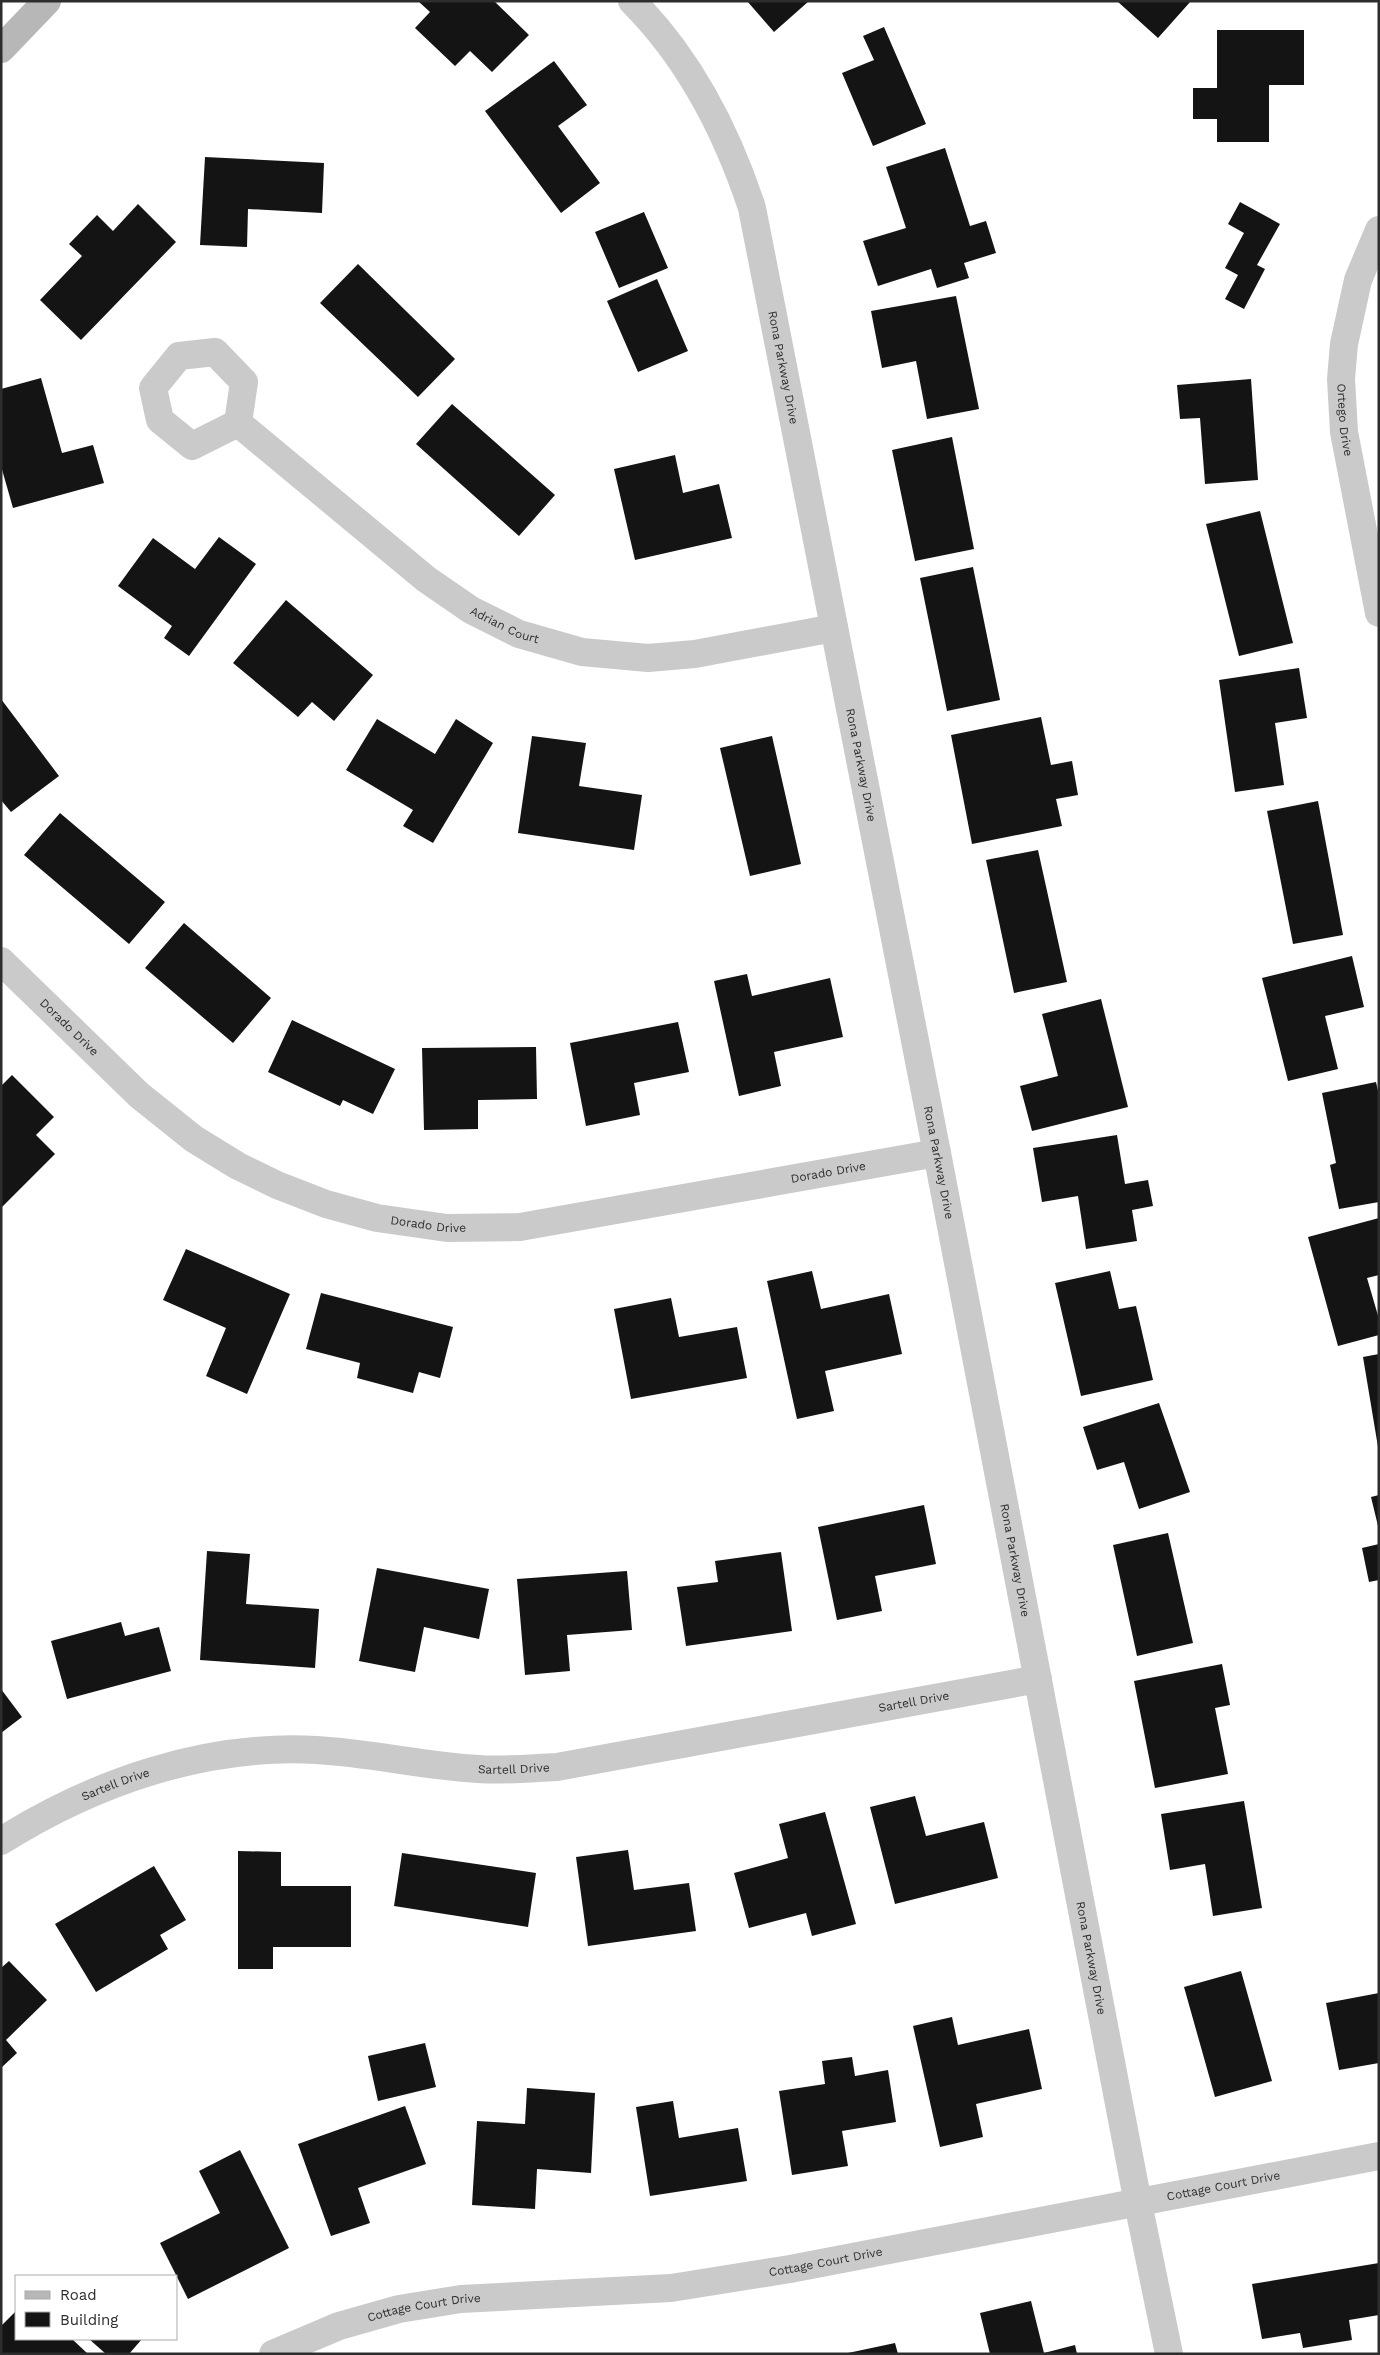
<svg xmlns="http://www.w3.org/2000/svg" width="1380" height="2355" viewBox="0 0 1380 2355" font-family="'Work Sans',sans-serif">
<rect width="100%" height="100%" fill="#fff"/>
<path fill="#141414" d="M418,1H494L529,35L492,72L470,51L455,66L415,28L430,12Z
M747,1H809L774,32Z
M1117,1H1191L1158,38Z
M884,27L926,124L873,146L842,73L874,60L863,36Z
M1217,30H1304V85H1269V142H1217V119H1193V88H1217Z
M554,61L587,105L558,126L600,183L561,213L485,111Z
M945,148L970,226L986,221L996,253L964,263L969,278L937,288L931,269L878,286L863,241L906,228L886,167Z
M205,157L324,163L322,213L248,209L247,247L200,245Z
M1240,202L1280,224L1257,265L1265,269L1244,309L1225,299L1238,275L1225,268L1244,233L1228,224Z
M138,204L176,242L81,340L40,300L82,256L69,244L97,215L113,231Z
M644,212L668,268L619,288L595,232Z
M358,264L455,359L418,397L320,303Z
M657,279L688,351L638,372L607,301Z
M956,296L979,409L927,419L916,361L882,368L871,311Z
M41,378L62,453L93,445L104,483L13,508L1,466V389Z
M1251,379L1258,480L1205,484L1200,418L1180,419L1177,385Z
M452,404L555,495L519,536L416,444Z
M952,437L974,549L915,561L892,450Z
M675,455L683,493L719,484L732,538L635,560L614,469Z
M1260,511L1293,643L1239,656L1206,524Z
M219,537L256,564L189,656L164,638L172,626L118,586L153,538L195,569Z
M973,567L1000,700L947,711L920,578Z
M286,600L373,675L334,721L312,702L298,717L233,663Z
M1299,668L1307,718L1275,723L1284,785L1235,792L1219,680Z
M1,699L59,776L11,812L1,800Z
M1041,717L1051,765L1072,761L1078,795L1056,799L1062,826L972,844L951,735Z
M377,719L435,754L456,719L493,743L433,843L403,826L413,810L346,770Z
M532,736L586,743L579,786L642,795L634,850L518,833Z
M772,736L801,864L750,876L720,748Z
M1318,801L1343,935L1293,944L1267,811Z
M60,813L165,902L129,944L24,855Z
M1038,850L1067,982L1014,993L986,860Z
M184,923L271,998L233,1043L145,968Z
M1352,956L1364,1007L1325,1016L1338,1069L1288,1081L1262,978Z
M747,974L752,996L830,978L843,1037L774,1052L781,1086L739,1096L714,981Z
M1101,999L1128,1107L1032,1131L1020,1086L1058,1076L1042,1014Z
M292,1020L395,1069L373,1114L343,1100L340,1106L268,1072Z
M678,1022L689,1072L634,1083L640,1115L586,1126L570,1043Z
M536,1047L537,1099L478,1100V1129L424,1130L422,1048Z
M12,1075L54,1117L36,1135L55,1154L1,1208V1086Z
M1376,1082L1379,1095V1202L1339,1209L1330,1165L1336,1163L1322,1093Z
M1117,1135L1125,1184L1148,1180L1153,1206L1132,1210L1137,1241L1086,1249L1078,1196L1042,1202L1033,1148Z
M1379,1218V1275L1367,1278L1379,1319V1335L1338,1346L1308,1237Z
M186,1249L290,1294L247,1394L206,1376L226,1328L163,1300Z
M812,1271L821,1309L889,1294L902,1354L825,1371L834,1411L797,1419L767,1281Z
M1110,1271L1119,1309L1136,1306L1153,1380L1081,1396L1055,1283Z
M321,1293L453,1327L440,1378L419,1372L413,1393L357,1378L360,1363L306,1349Z
M671,1298L679,1337L737,1327L747,1378L631,1399L614,1309Z
M1379,1354V1447H1378L1363,1357Z
M1159,1403L1190,1492L1139,1509L1124,1462L1097,1470L1083,1427Z
M1379,1495V1526H1378L1371,1497Z
M924,1505L936,1564L875,1576L882,1611L837,1620L818,1527Z
M1168,1533L1193,1643L1137,1656L1113,1545Z
M1379,1544V1580L1369,1582L1362,1548Z
M207,1551L250,1554L246,1604L319,1609L315,1668L200,1660Z
M781,1552L792,1631L686,1646L677,1587L718,1582L715,1561Z
M377,1568L489,1589L479,1639L424,1627L415,1672L359,1661Z
M627,1571L632,1630L567,1635L570,1671L525,1675L517,1579Z
M121,1622L125,1636L159,1627L171,1671L67,1699L51,1641Z
M1222,1664L1230,1705L1215,1708L1228,1774L1155,1788L1134,1681Z
M1,1689L22,1717L1,1733Z
M915,1796L926,1836L984,1822L998,1878L895,1904L870,1807Z
M1244,1801L1262,1908L1213,1916L1205,1864L1170,1870L1161,1814Z
M825,1812L856,1924L812,1936L806,1913L749,1928L734,1873L788,1858L779,1824Z
M628,1850L634,1890L689,1883L696,1931L588,1946L576,1857Z
M238,1851L281,1852V1886H351V1947H273V1969H238Z
M402,1853L536,1873L528,1927L394,1906Z
M154,1866L186,1920L160,1935L168,1949L96,1992L55,1924Z
M9,1961L47,2000L6,2040L17,2053L1,2068V1968Z
M1241,1971L1272,2081L1215,2097L1184,1987Z
M1379,1993V2063L1339,2070L1326,2003Z
M952,2017L958,2045L1029,2029L1042,2089L976,2104L983,2137L940,2147L913,2026Z
M425,2043L436,2087L378,2101L368,2056Z
M852,2057L855,2076L888,2070L896,2122L842,2131L848,2166L792,2175L779,2091L825,2084L822,2061Z
M527,2088L595,2093L591,2173L537,2169L535,2209L472,2205L477,2121L525,2124Z
M673,2101L679,2138L738,2128L747,2181L650,2196L636,2107Z
M405,2106L426,2164L358,2188L370,2223L331,2236L298,2144Z
M240,2150L289,2248L188,2299L160,2243L220,2213L199,2171Z
M1379,2263V2315L1349,2320L1352,2340L1303,2348L1300,2333L1262,2339L1252,2284Z
M1031,2301L1044,2353L1075,2345L1077,2354H990L980,2313Z
M16,2311V2339H72L88,2354H1V2326Z
M89,2339H142L129,2354H106Z
M895,2343L898,2354H848V2353Z"/>
<g fill="none" stroke-linecap="round" stroke-linejoin="round">
<g stroke="#cacaca" stroke-width="28">
<path id="s1" d="M632,1C689,58 727,132 752,208L937,1153L1138,2203L1169,2354"/>
<path id="s2" d="M1379,230L1358,280L1344,344L1341,379L1344,432L1379,613"/>
<path id="s3" d="M238,423L192,446L160,420L153,388L179,356L215,352L244,382L238,423L426,579L471,610L519,634L582,652L648,658L695,654L834,628"/>
<path id="s4" d="M1,961L139,1095L194,1139L238,1166L277,1185L326,1204L377,1218L447,1228L520,1227L937,1153"/>
<path id="s5" d="M1,1841C95,1782 205,1744 316,1750C371,1753 424,1766 478,1769C504,1771 531,1768 557,1767L1038,1679"/>
<path id="s6" d="M273,2354L339,2326L399,2309L461,2299L671,2288L790,2269L1379,2156"/>
</g>
<path stroke="#b7b7b7" stroke-width="28" d="M1,49L47,1"/>
</g>
<g text-anchor="middle" stroke-width="5" stroke-linejoin="round" paint-order="stroke">
<g font-size="12" fill="#2d2d2d" stroke="#fff">
<text dy="4" stroke="none"><textPath href="#s1" startOffset="404">Rona Parkway Drive</textPath></text>
<text dy="4" stroke="none"><textPath href="#s2" startOffset="196">Ortego Drive</textPath></text>
<text dy="4" stroke="none"><textPath href="#s3" startOffset="622">Adrian Court</textPath></text>
<text dy="4" stroke="none"><textPath href="#s1" startOffset="809">Rona Parkway Drive</textPath></text>
<text dy="4" stroke="none"><textPath href="#s4" startOffset="95">Dorado Drive</textPath></text>
<text dy="4" stroke="none"><textPath href="#s1" startOffset="1214">Rona Parkway Drive</textPath></text>
<text dy="4" stroke="none"><textPath href="#s4" startOffset="920">Dorado Drive</textPath></text>
<text dy="4" stroke="none"><textPath href="#s4" startOffset="515">Dorado Drive</textPath></text>
<text dy="4" stroke="none"><textPath href="#s1" startOffset="1619">Rona Parkway Drive</textPath></text>
<text dy="4" stroke="none"><textPath href="#s5" startOffset="938">Sartell Drive</textPath></text>
<text dy="4" stroke="none"><textPath href="#s5" startOffset="532">Sartell Drive</textPath></text>
<text dy="4" stroke="none"><textPath href="#s5" startOffset="128">Sartell Drive</textPath></text>
<text dy="4" stroke="none"><textPath href="#s1" startOffset="2024">Rona Parkway Drive</textPath></text>
<text dy="4" stroke="none"><textPath href="#s6" startOffset="969">Cottage Court Drive</textPath></text>
<text dy="4" stroke="none"><textPath href="#s6" startOffset="564">Cottage Court Drive</textPath></text>
<text dy="4" stroke="none"><textPath href="#s6" startOffset="159">Cottage Court Drive</textPath></text>
</g>
</g>
<rect width="1380" height="2355" fill="none" stroke="#2d2d2d" stroke-width="5"/>
<rect x="15" y="2275" width="162" height="65" fill="#ffffff" stroke="#ababab"/>
<rect x="25" y="2291" width="25" height="8" fill="#b7b7b7" stroke="#ababab"/>
<text x="60" y="2300" font-size="15" fill="#2d2d2d">Road</text>
<rect x="25" y="2312" width="25" height="15" fill="#141414" stroke="#ababab"/>
<text x="60" y="2325" font-size="15" fill="#2d2d2d">Building</text>
</svg>
